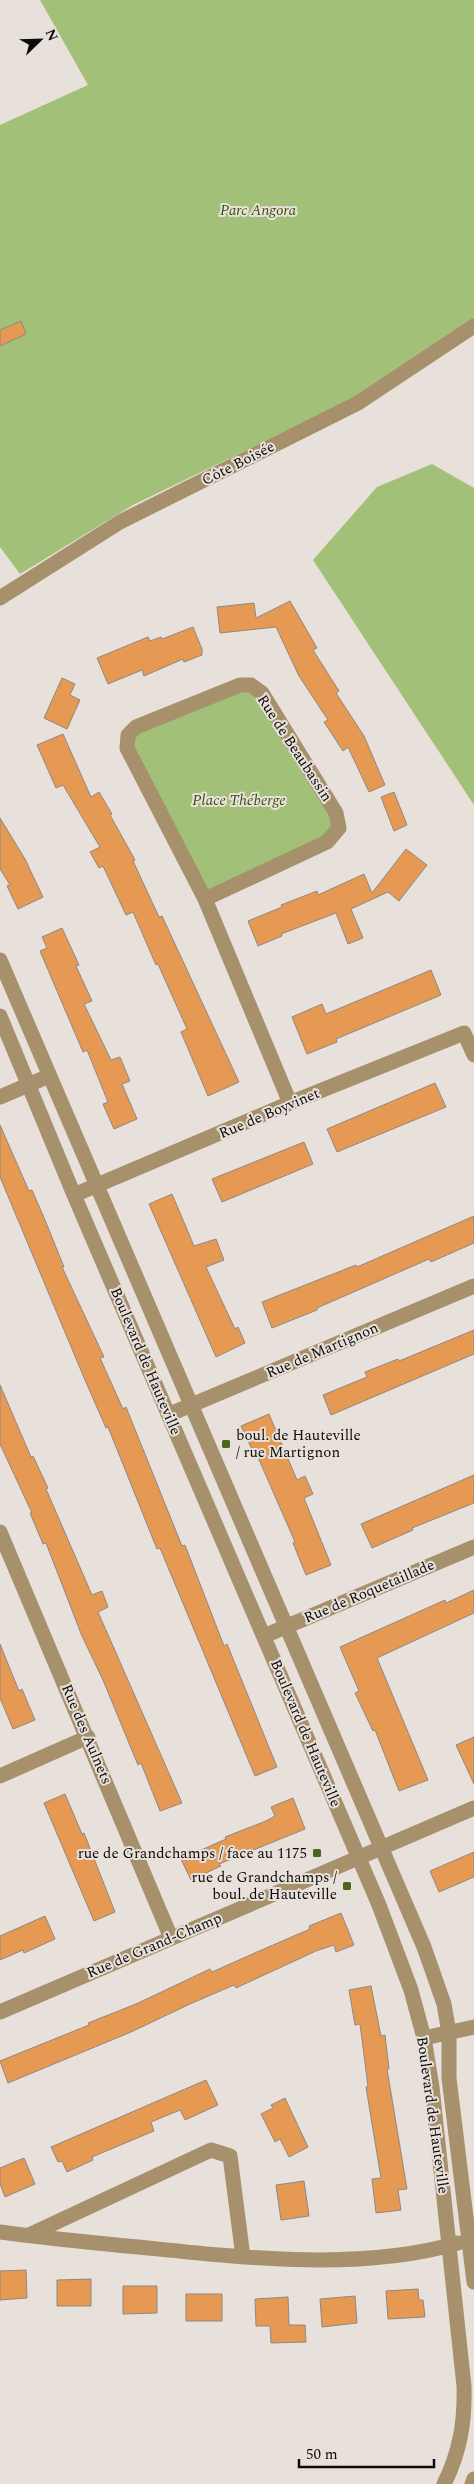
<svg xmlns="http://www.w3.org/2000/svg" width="474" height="2484" viewBox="0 0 474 2484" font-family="Spectral,serif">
<rect width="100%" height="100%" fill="#e8e0da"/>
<path fill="#a2c077" d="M40,0H474V319L437,346L360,395L133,505L20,574L0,547V125L88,85Z
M432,464L474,488V805L313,560L377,487Z
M251,685L339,828L205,899L128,735Z"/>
<path fill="#e59953" stroke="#8f8883" d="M21,321L26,334L0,346V330Z
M290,601L317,648L313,650L339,691L336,693L364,736L385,785L369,792L348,747L343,751L324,722L328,720L299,676L276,627L220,633L217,607L254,603L256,618Z
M193,627L202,649V655L184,662L183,659L144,676L142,670L108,684L97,658L148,637L150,641L161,637L162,639Z
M62,678L75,684L70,695L80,700L67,729L44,718Z
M63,734L91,797L99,792L112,814L110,815L135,860L133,861L159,917L162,916L239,1082L208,1096L181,1032L187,1029L158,964L156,965L133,912L126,915L103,866L99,868L90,852L100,847L63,785L56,788L37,745Z
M394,792L407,825L394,831L381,797Z
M0,818L25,859L43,897L18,909L7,886L10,885L0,869Z
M406,849L427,865L399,901L388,892L351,909L363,938L348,944L336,913L281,934L282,936L258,946L248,921L282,907L281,905L317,891L318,895L364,874L372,893Z
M62,928L79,965L76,966L92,1001L84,1004L111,1060L120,1057L130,1081L122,1084L137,1119L114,1129L103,1104L108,1102L87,1050L83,1052L40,951L47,948L42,937Z
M431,970L441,995L336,1039L337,1042L307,1054L292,1017L322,1004L326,1014Z
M435,1083L446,1107L337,1152L327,1129Z
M0,1125L29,1191L32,1190L45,1220L64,1267H62L104,1357L100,1358L123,1409L126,1407L182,1546L185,1545L224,1646L227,1644L277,1767L255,1776L160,1548L157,1549L108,1427L106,1428L85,1380L0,1177Z
M304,1142L313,1164L222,1202L212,1179Z
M172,1194L194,1246L216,1239L224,1260L206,1267L235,1329L238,1327L245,1343L216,1357L149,1204Z
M474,1216V1243L431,1262L429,1259L317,1308V1310L272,1328L262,1302L356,1265L357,1267Z
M474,1330V1354L331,1415L323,1395L367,1377L365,1372L398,1359L399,1361Z
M0,1385L31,1457L33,1456L48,1488L46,1489L92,1595L102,1591L108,1607L98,1612L182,1803L160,1811L141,1763L138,1765L103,1680L82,1636L46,1543L43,1544L30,1513H32L0,1444Z
M269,1414L297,1480L305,1476L313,1494L304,1498L331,1565L306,1575L293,1543L295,1542L257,1455L255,1456L241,1426Z
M474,1475V1503L412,1528L413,1530L372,1548L361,1524Z
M474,1590V1613L377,1658L428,1780L399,1791L375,1730L373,1731L355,1693L359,1691L340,1647L445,1600L446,1603Z
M0,1644L19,1691L22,1689L35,1720L13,1729L0,1698Z
M474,1737V1784L456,1745Z
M65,1794L82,1834L84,1833L115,1912L94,1921L44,1803Z
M293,1798L305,1829L219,1864L221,1866L191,1880L181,1859L226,1839L225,1837L266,1821L275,1816L271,1807Z
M474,1852V1877L439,1892L430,1871Z
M341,1913L354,1945L336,1952L334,1945L316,1951L236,1988L234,1985L190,2004L131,2032L8,2083L0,2061L89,2025L88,2023L136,2004L210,1969L212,1972L257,1952L310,1929L309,1926Z
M45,1916L55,1939L24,1953L23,1950L0,1960V1936Z
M371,1986L381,2036L385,2035L389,2069H387L407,2189L398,2190L401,2210L376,2213L372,2179L381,2178L366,2087L368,2086L360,2024L355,2025L349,1990Z
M206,2080L218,2105L185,2120L180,2110L151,2122L154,2131L92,2157L93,2160L67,2172L62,2161L58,2162L51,2147Z
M285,2098L308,2147L289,2157L280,2139L275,2142L261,2114L273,2108L271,2105Z
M24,2158L35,2184L5,2197L0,2184V2168Z
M304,2181L309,2216L281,2220L276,2185Z
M26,2270L27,2298L0,2300V2271Z
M91,2279V2306H57V2280Z
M123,2286H157V2313L123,2314Z
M418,2289L419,2300H423L425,2317L388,2319L386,2291Z
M186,2294H222V2321H186Z
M355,2296L357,2323L322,2327L320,2299Z
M288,2297L289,2325H305L306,2342L271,2343L270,2326H256L255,2299Z"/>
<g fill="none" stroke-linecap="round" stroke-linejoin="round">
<path stroke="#a7916d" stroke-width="15" d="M0,598L120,522L358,403L474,326
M205,899L327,842L339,828L336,813L262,693L251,685H240L136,727L128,735L127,748L205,899L290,1103
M0,960L424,1947L444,2004L449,2033V2078L474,2282
M0,1016L74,1195L379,1905L411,1990L424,2038L432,2087L464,2386C465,2422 460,2452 444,2484
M0,1097L49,1076
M74,1195L290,1103L464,1033L474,1055
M170,1414L474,1286
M0,1532L171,1938
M264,1636L474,1547
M0,1776L88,1737
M0,2012L474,1808
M424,2038L474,2027
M0,2232C49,2239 99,2243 148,2248C245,2258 363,2271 458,2243
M29,2235L211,2150L230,2156L243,2257
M472,2484L474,2479"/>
</g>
<g fill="#4b671a" stroke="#e8e0da" stroke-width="2">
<rect x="221" y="1439" width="10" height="10" rx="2.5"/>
<rect x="312" y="1848" width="10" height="10" rx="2.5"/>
<rect x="342" y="1881" width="10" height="10" rx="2.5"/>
</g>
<g text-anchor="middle" stroke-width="4" stroke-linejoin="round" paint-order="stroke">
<g font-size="15" font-style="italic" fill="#374e0b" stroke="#e8e0da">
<text x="258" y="215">Parc Angora</text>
<text x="239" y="805">Place Théberge</text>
</g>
<g font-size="15" fill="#0d0b09" stroke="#e8e0da">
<text transform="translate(238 463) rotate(-27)" y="5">Côte Boisée</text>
<text transform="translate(295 748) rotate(57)" y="5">Rue de Beaubassin</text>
<text transform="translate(269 1113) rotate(-23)" y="5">Rue de Boyvinet</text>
<text transform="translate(322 1350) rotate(-23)" y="5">Rue de Martignon</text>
<text transform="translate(146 1361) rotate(67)" y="5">Boulevard de Hauteville</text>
<text transform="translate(369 1591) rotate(-23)" y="5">Rue de Roquetaillade</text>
<text transform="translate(306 1733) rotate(67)" y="5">Boulevard de Hauteville</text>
<text transform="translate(87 1734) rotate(67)" y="5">Rue des Aulnets</text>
<text transform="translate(154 1945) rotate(-23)" y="5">Rue de Grand-Champ</text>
<text transform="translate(433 2115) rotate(82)" y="5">Boulevard de Hauteville</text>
</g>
<g font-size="15" fill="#0d0b09" stroke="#e8e0da" text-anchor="end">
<text x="236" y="1440" text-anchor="start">boul. de Hauteville<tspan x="236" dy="17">/ rue Martignon</tspan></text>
<text x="307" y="1858">rue de Grandchamps / face au 1175</text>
<text x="337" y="1882">rue de Grandchamps /<tspan x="337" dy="17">boul. de Hauteville</tspan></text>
</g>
</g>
<g transform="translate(40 40) rotate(67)" stroke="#e8e0da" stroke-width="4" paint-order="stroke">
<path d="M0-4L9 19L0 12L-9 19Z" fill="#0d0b09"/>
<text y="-8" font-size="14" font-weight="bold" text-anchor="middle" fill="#0d0b09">N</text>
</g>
<path d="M299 2459v8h135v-8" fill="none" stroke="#0d0b09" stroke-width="2.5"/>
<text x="306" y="2459" font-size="15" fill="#0d0b09" stroke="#e8e0da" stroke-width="4" paint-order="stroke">50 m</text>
</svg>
